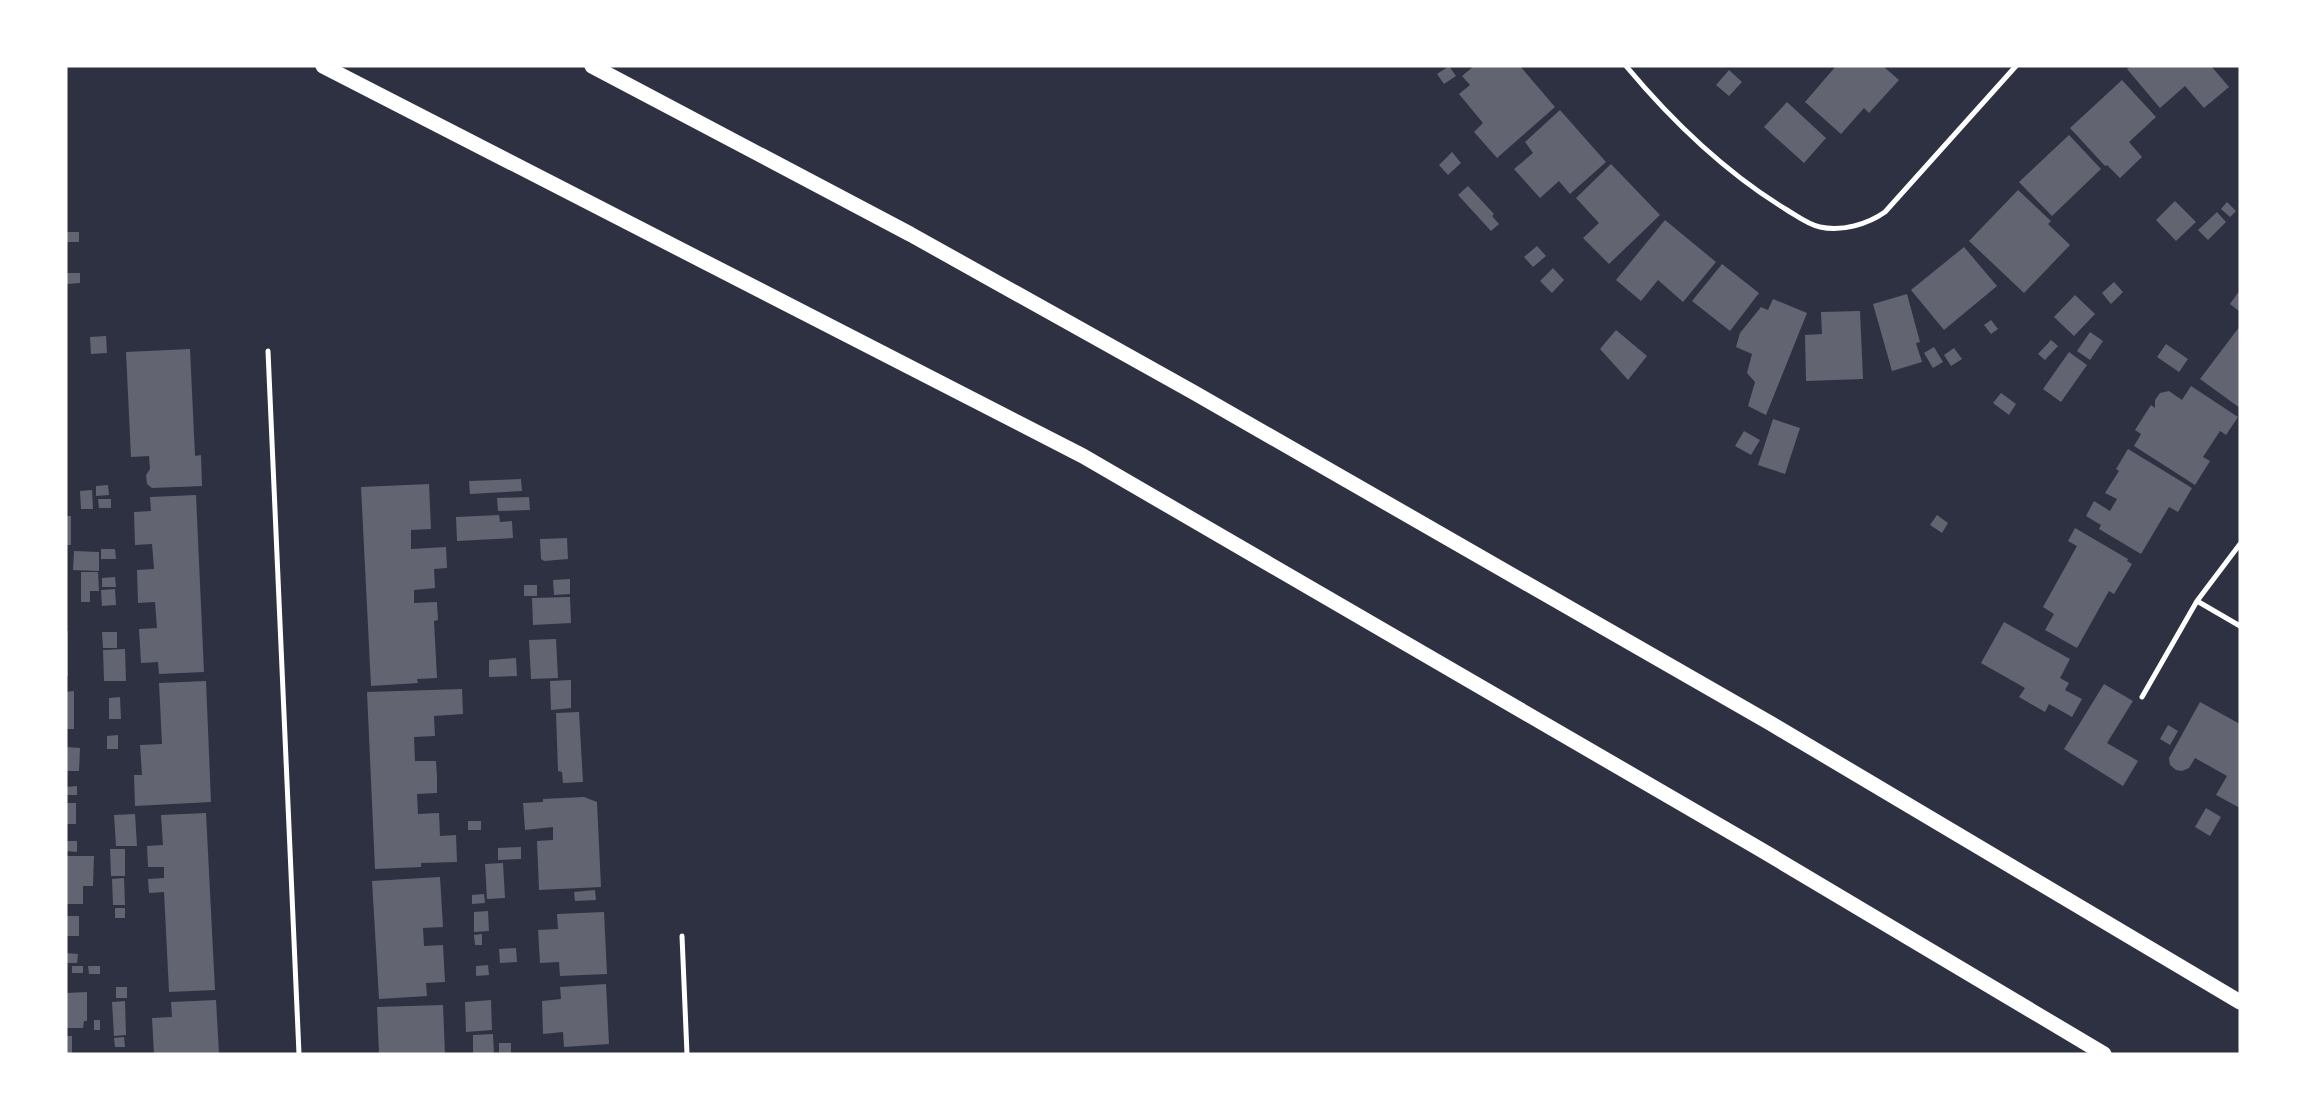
<svg xmlns="http://www.w3.org/2000/svg" width="2306" height="1120" viewBox="0 0 2306 1120" font-family="Mulish,sans-serif">
<rect width="100%" height="100%" fill="#2d3142"/>
<path fill="#626471" d="M1449,66L1456,76L1444,84L1437,74Z
M1474,66H1520L1555,107L1497,158L1474,132L1483,123L1459,94L1470,85L1462,76Z
M1836,66H1883L1899,80L1869,113L1864,108L1841,134L1805,102Z
M2131,66H2211L2229,87L2204,108L2185,86L2160,108L2127,69Z
M1729,70L1742,82L1729,96L1716,85Z
M2122,80L2156,117L2129,142L2142,157L2120,178L2107,165L2105,166L2070,128Z
M1787,102L1826,138L1804,163L1764,127Z
M1560,110L1606,162L1570,194L1559,181L1540,198L1514,169L1533,153L1525,142Z
M2069,135L2101,169L2052,216L2019,182Z
M1452,152L1461,163L1448,175L1439,165Z
M1611,164L1660,215L1609,264L1583,238L1599,223L1576,198Z
M1468,186L1494,214L1492,216L1499,224L1491,231L1458,195Z
M2018,190L2051,221L2048,224L2070,245L2024,293L1969,241Z
M2175,201L2196,222L2176,241L2156,220Z
M2227,202L2236,211L2230,217L2221,209Z
M2217,212L2226,222L2208,240L2198,230Z
M1665,220L1716,262L1683,302L1658,280L1641,301L1616,280Z
M66,232H79V242H66Z
M1537,246L1546,256L1533,267L1524,257Z
M1964,247L1997,286L1944,330L1911,290Z
M1722,264L1759,293L1730,331L1692,301Z
M1553,268L1564,280L1552,293L1540,281Z
M67,273H80V283L67,284Z
M2114,282L2123,292L2111,304L2102,293Z
M2240,290V312L2230,304Z
M1907,294L1920,342L1916,343L1922,362L1892,371L1873,304Z
M2075,295L2095,314L2074,336L2054,317Z
M1773,299L1807,313L1766,415L1748,406L1755,382L1747,373L1752,354L1736,347L1740,333L1761,307L1768,310Z
M1860,311L1863,379L1806,381L1805,335L1822,334L1821,312Z
M1991,320L1998,329L1991,334L1984,325Z
M2240,326V408L2200,379Z
M1616,330L1647,356L1628,380L1600,349Z
M2090,332L2103,341L2090,360L2077,351Z
M106,336L107,353L91,354L90,337Z
M2051,340L2058,346L2045,360L2038,354Z
M2166,344L2188,359L2179,372L2157,357Z
M1934,347L1943,362L1933,368L1924,353Z
M1954,348L1962,359L1951,366L1944,355Z
M190,349L195,456L201,455L202,486L152,488L147,484L146,475L150,469L149,456L131,457L126,352Z
M2069,352L2087,365L2061,402L2043,389Z
M2191,386L2238,417L2226,435L2220,431L2203,457L2210,461L2195,485L2134,446L2141,434L2135,430L2151,405L2155,408V400L2160,393L2169,391L2182,400Z
M2001,393L2016,404L2009,415L1993,403Z
M1773,419L1800,428L1785,474L1758,465Z
M1744,431L1760,440L1751,455L1735,446Z
M2128,449L2192,488L2178,512L2169,507L2141,554L2099,529L2101,525L2086,516L2094,501L2110,511L2117,499L2105,493L2119,471L2116,469Z
M521,479L522,491L470,494L469,481Z
M429,484L431,529L411,530V549L446,547L447,568L434,569L435,588L414,590V603L437,602L438,620L434,621L437,678L417,679L418,683L371,686L361,487Z
M108,485L109,495L96,496V486Z
M92,490L93,509H81L80,491Z
M196,495L204,672L159,674L158,662L141,663L139,629L157,628L155,602L138,603L137,570L154,569L153,556L152,544L135,545L134,512L151,511L150,497Z
M529,497L530,510L498,511L497,498Z
M98,499H111V508H99Z
M499,515L500,522L512,521L513,538L457,541L456,517Z
M1937,515L1948,523L1942,533L1930,525Z
M66,516H71V545H66Z
M2075,528L2128,559L2127,561L2132,564L2114,594L2109,591L2077,648L2045,630L2054,614L2043,607L2077,546L2068,541Z
M567,538L568,559L544,561L541,559L540,539Z
M101,549H115L116,559H101Z
M74,551L99,552V571L73,570Z
M81,572H98L99,591H90V602H81Z
M115,577L116,587H102V578Z
M570,579V594L554,595L553,580Z
M524,585H537V596H524Z
M115,589L116,605L102,606L101,590Z
M570,597L571,623L533,625L532,598Z
M2004,622L2070,659L2060,678L2069,683L2065,690L2082,699L2072,717L2049,704L2045,712L2019,697L2025,688L1981,663Z
M66,631H68V676H66Z
M102,632H117V648H103Z
M556,639L558,678L531,679L529,640Z
M125,649L126,681H104L103,650Z
M516,658L517,676L489,677V660Z
M571,680V708L551,710L550,681Z
M206,681L211,802L135,806L134,775H142L140,745L162,744L159,683Z
M2104,684L2133,701L2107,743L2138,761L2123,786L2064,749Z
M462,689L463,714L434,716L435,736L414,737L415,761H436L437,776V793L417,794L418,814L439,813L440,836L456,835L457,862L421,863V867L375,869L367,692Z
M74,691V729H66V692Z
M120,697L121,719H109V698Z
M2200,702L2240,724V808L2216,795L2227,776L2195,758L2189,768L2182,771L2176,770L2170,765L2169,758Z
M579,712L583,782L563,783L562,772L558,771L556,713Z
M2168,725L2178,731L2170,745L2160,739Z
M118,735V749H107V736Z
M66,747L80,748L79,771H66Z
M77,786V795H66V787Z
M584,797L597,802L601,887L539,890L537,841L553,840V827L525,830L523,803L543,802V799Z
M66,803H76V824H66Z
M2206,808L2221,817L2210,836L2195,827Z
M206,813L215,990L169,992L164,892L149,893L148,879L164,878V867H148L147,846L163,845L161,815Z
M135,814L137,846H116L114,815Z
M468,821H481V830H468Z
M66,841H77V852L66,851Z
M521,847V859L498,860V848Z
M110,849H125V876H111Z
M66,856H94L93,886H83V904H66Z
M503,863L505,898L487,899L485,864Z
M440,877L443,927L423,928L424,946L443,945L445,982L426,983L427,996L379,999L372,881Z
M124,878L125,905H113L112,879Z
M595,890L596,900L575,901L574,892Z
M484,894L485,903L472,904V895Z
M115,908H125V918H115Z
M488,911L489,931L474,932V912Z
M604,912L607,974L560,976L559,962L540,963L538,930L558,929L557,914Z
M66,916H79V936H66Z
M482,934V945H475L474,935Z
M516,948L517,962L500,963L499,949Z
M66,953L78,954L77,963H66Z
M488,965L489,975L476,976V966Z
M72,966H83V973H72Z
M88,966H100V974H89Z
M606,984L609,1044L564,1047L563,1032L543,1034L542,1001L561,999L560,987Z
M116,987H127V998H116Z
M87,992V1021H84L83,1028H66V993Z
M216,1000L219,1054H154L152,1018L172,1017L171,1002Z
M491,1000L492,1030L466,1032L465,1002Z
M125,1001L126,1035L114,1036L112,1002Z
M443,1005L445,1054H379L377,1007Z
M94,1020H100V1030H94Z
M493,1034L494,1054H473V1035Z
M66,1036H72V1054H66Z
M124,1037L125,1047H115L114,1038Z
M499,1043H511V1054H499Z"/>
<g fill="none" stroke-linecap="round" stroke-linejoin="round">
<path stroke="#fff" stroke-width="5" d="M1626,66C1672,121 1726,173 1787,210C1797,216 1809,225 1820,227C1842,232 1868,224 1885,212L2016,66
M268,351L299,1054
M2197,601L2240,626
M2142,697L2197,601L2240,544
M682,936L687,1054"/>
<path stroke="#fff" stroke-width="15" d="M323,66L1083,456L1758,848L2104,1054
M592,66L910,234L1193,392L1770,723L2240,1002"/>
</g>
<rect width="2306" height="1120" fill="none" stroke="#ffffff" stroke-width="135"/>
</svg>
